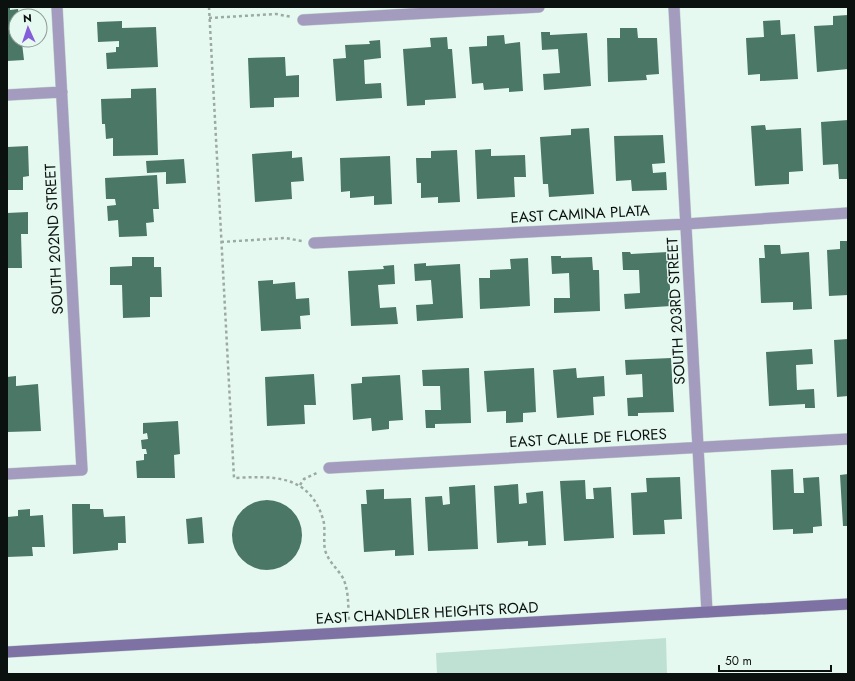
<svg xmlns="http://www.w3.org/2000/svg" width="855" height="681" viewBox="0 0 855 681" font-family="Jost,sans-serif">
<rect width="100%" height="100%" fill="#e6f9f1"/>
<path fill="#bfe1d3" d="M666,638L667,674H437L436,653Z"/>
<path fill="#4b7766" d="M7,7H10V10L18,9L19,16H16V40H21L22,43L24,60L7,61Z
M848,15V69L817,72L814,26L833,25V16Z
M780,20L781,35L795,34L798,79L760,81V74L748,75L746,38L764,37L763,21Z
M122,21V28L156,27L158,67L107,69L106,53L116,52V47H119V41L98,42L97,22Z
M620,28H637L638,38H657L659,74L646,75L647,80L608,82L607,38H620Z
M541,32H550V35L587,33L591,86L544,90L543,74L560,73L558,49L542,50Z
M504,35L505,44L520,42L523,91L509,92V88L484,90L483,83L472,84L469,47L487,46V36Z
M447,37L448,49H452L456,98L425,100V105L407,106L403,49L431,47L430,38Z
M380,40L381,58L364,60L365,84L381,83L382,98L336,101L333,59L346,58L345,45L370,44L369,41Z
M285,57L286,76L299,75V97L274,98V107L250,108L248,58Z
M156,88L158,155L113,156V138L106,139L105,124H102L101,99L131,98V89Z
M848,120V179H839L838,164L823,165L821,122Z
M765,125L766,130L801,128L803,171L789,172V184L755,186L751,126Z
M589,128L594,194L549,197L548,184H543L540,137L571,135V129Z
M663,135L665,163L652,164L653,173L666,172L667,190L632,191L631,180L616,181L614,136Z
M28,146L29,176L23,177V190H7V147Z
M491,149V156L525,155L526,177H514L515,197L477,199L475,150Z
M457,150L460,202L438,203V197L421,198V183H417L416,158H431V151Z
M292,151V158L302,157L304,181L291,182L292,199L255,202L252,154Z
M390,156L392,204L374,205V196L350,198V191L341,192L340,158Z
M184,159L186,183L166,184V172L147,173L146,161Z
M157,175L159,209H153L154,222L146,223L147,236L119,237L118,220L108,221L107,206L116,205L115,199H106L105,178Z
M28,212V234H21L22,268H7V213Z
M840,241H848V295L829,296L827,250L840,249Z
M764,245H780L781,254L809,252L812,309L793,310V302L761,303L759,258H765Z
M622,252H630L631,254L668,252L671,306L625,309L624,294L640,293L639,270H623Z
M551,256H561V258L592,257L593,270H599L600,311L554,313V298H570L569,273L552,274Z
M132,257H154V267H161L162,297H150V317L123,318L122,285H110V267L132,266Z
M528,258L530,306L480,309L479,278H490V270L511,269L510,259Z
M426,263V266L460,264L463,318L417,321L416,305L433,304L431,280L415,281L414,264Z
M394,265L395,284L378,285L380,308L396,307L398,324L351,326L348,271L384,269L383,266Z
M273,280V284L295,282L296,299L309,298L310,315L300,316L301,329L261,331L258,281Z
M848,339V396L837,397L834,340Z
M812,349L813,364L796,365L797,390L814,389L815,408H805V404L769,406L766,352Z
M671,358L674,412L638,413V416H628L627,398L643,397L642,374L626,375L625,360Z
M469,368L471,423L435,424V428H426L425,410H441L440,386H423L422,370Z
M534,368L536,412L523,413V422L506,423V411L487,412L484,371Z
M576,368L577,378L604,376L605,396L593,397L594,415L557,418L553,370Z
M314,374L316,405H304L305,424L267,426L265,377Z
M400,375L403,420L389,421V429L372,431L371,418L353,420L351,384L362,383V377Z
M16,376V386L38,384L41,431L7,432V377Z
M178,421L180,454L174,455L175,478H137L136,461L144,460V454H147L146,449H142L141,440L148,439L147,433L143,434V423Z
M793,469L794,493H804L803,478L819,477L822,526L813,527V533L793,534V529L773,530L771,470Z
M848,474V526H843L840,475Z
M680,477L682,519L664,520L665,534L633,535L631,493L647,492L646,478Z
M585,480L586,499H594L593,488L611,487L614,538L564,541L560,481Z
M518,484L519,504L527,503L526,493L543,491L546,545L528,546V541L497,543L494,486Z
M475,485L478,549L428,551L425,497L442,496L443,505L450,504L449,487Z
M384,489V499L411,498L414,555L395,556V550L364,552L361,504H367L366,490Z
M232 535a35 35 0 1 1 70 0a35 35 0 1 1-70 0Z
M72,504H90V509H103L104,517L125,516L126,543H118V550L73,554Z
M30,509V516L43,515L45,547H32L33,556L7,557V517L18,516V510Z
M202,517L204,543L188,544L186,519Z"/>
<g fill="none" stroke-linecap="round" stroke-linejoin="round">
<defs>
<path id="minor" d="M674,7L707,612
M303,20L539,7
M7,95L62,92
M314,243L686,224L848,213
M329,468L848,439
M7,474L82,470L57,7"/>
<path id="secondary" d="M7,652L848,604"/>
</defs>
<use href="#minor" stroke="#c3d4cd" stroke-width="12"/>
<use href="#secondary" stroke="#c3d4cd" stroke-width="12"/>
<path stroke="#9caaa4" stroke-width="2.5" stroke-dasharray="3 3" stroke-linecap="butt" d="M209,7L234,478C273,476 309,474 323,519C326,529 323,540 325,550C328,561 337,568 343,578C349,591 348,606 349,620
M209,18L276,14L292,17
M221,242L285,238L302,241
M300,485L304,479L319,472"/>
<use href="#minor" stroke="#a49cbf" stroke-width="11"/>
<use href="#secondary" stroke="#7e71a4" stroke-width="11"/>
</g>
<g text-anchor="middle" stroke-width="3" stroke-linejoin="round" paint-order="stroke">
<g font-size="15" fill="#0b110f" stroke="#e6f9f1">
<text transform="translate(580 214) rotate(-3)" y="5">EAST CAMINA PLATA</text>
<text transform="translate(54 239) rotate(-93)" y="5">SOUTH 202ND STREET</text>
<text transform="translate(676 311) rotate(-93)" y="5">SOUTH 203RD STREET</text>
<text transform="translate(588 438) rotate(-3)" y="5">EAST CALLE DE FLORES</text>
<text transform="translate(427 613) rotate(-3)" y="5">EAST CHANDLER HEIGHTS ROAD</text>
</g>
</g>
<rect width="855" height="681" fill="none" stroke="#0b110f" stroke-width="16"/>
<g transform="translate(28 28) rotate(357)"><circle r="19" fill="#e6f9f1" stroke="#8e9c97"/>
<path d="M0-3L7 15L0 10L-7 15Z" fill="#865dd8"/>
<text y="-6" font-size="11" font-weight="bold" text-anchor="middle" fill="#0b110f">N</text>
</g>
<path d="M719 665v6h112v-6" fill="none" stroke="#0b110f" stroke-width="2"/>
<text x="725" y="665" font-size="12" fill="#0b110f" stroke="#e6f9f1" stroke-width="3" paint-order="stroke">50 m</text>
</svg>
